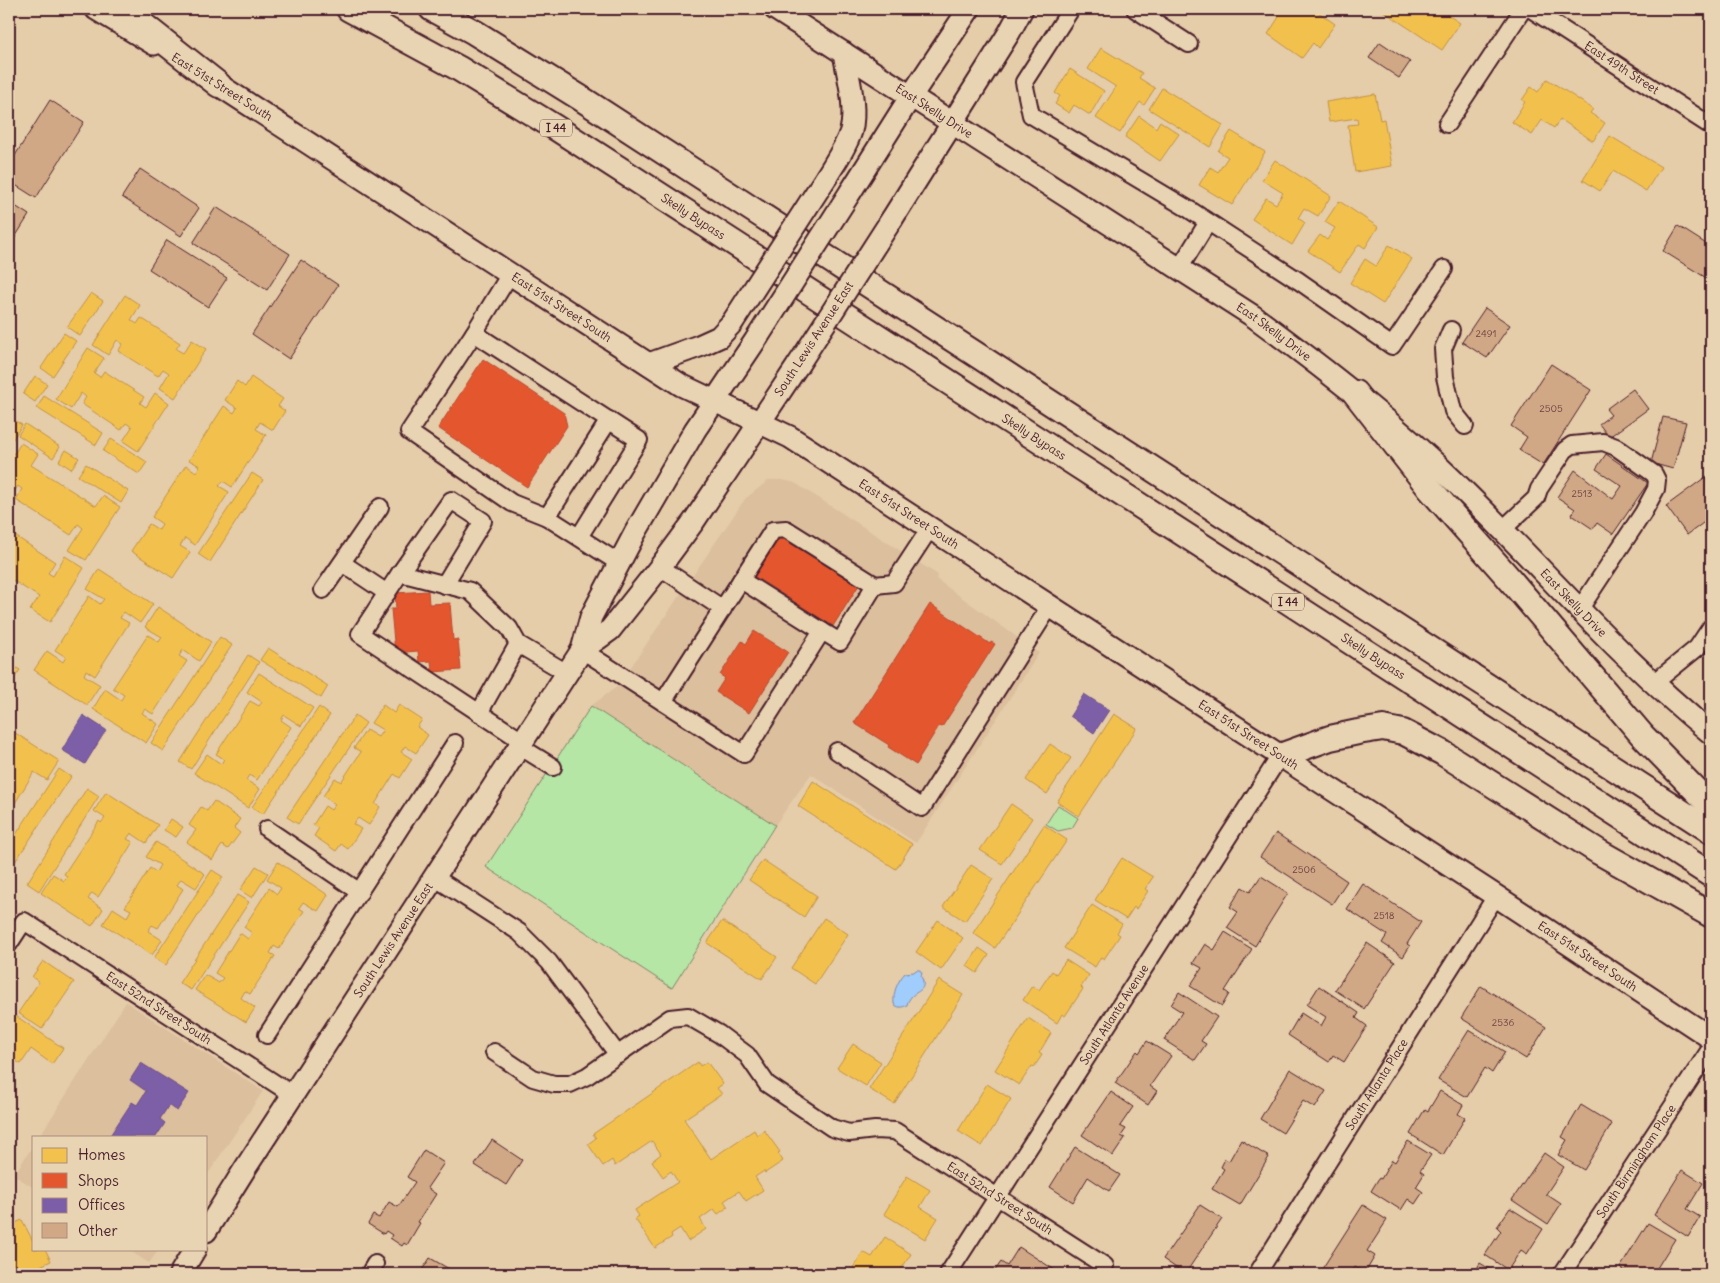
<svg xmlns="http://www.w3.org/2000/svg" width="1720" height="1283" viewBox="0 0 1720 1283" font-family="Delius,sans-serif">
<rect width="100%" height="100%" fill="#e5cdaa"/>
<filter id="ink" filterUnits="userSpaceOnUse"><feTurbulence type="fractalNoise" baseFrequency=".02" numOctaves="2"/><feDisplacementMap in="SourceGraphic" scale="10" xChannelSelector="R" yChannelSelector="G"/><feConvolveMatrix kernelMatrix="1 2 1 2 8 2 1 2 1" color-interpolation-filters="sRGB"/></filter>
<g filter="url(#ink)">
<path fill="#dcbf9d" d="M769,480H783L795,483L938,575L936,579L1039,653L916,843L811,774L775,825L591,706L618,686L745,499Z
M126,1002L263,1091L206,1177V1137H39Z
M34,1144V1188L14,1175Z
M127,1249H159L149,1263Z"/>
<path fill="#b5e6a6" stroke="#808268" d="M591,706L775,825L672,988L486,867Z
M1058,805L1078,818L1072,828L1058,831L1046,824Z"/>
<path fill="#a0cdfb" stroke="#7e87a8" d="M916,970H920L922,973L921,976C928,991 917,990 911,997C910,998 907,1003 907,1005C902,1008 898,1008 894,1004C893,992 897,982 905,973L914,972Z"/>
<path fill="#f2c14e" stroke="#c09044" d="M1268,9H1314L1335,24L1318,48L1313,43L1302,58L1268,34L1279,17Z
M1380,9H1439L1460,23L1442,50Z
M1101,48L1142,73L1139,78L1155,88L1144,105L1140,102L1120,133L1096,118L1116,87L1088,69Z
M1070,69L1104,91L1090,115L1074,105L1069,113L1055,104L1060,96L1055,93Z
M1547,79L1593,109L1590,113L1605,123L1593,141L1560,119L1554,128L1542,120L1532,135L1512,122L1525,102L1522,100L1531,87L1538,92Z
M1162,88L1223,125L1210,147L1149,109Z
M1375,94L1380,120L1384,119L1392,166L1355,172L1348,125L1358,124L1357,118L1329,122L1326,102Z
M1139,116L1156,128L1160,121L1179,134L1160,161L1125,137Z
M1231,131L1265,152L1232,205L1199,185L1210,167L1218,172L1228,157L1218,151Z
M1610,136L1661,167L1646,191L1613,171L1600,191L1583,180Z
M1275,160L1331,196L1318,216L1304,208L1298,218L1305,223L1292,245L1252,219L1266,198L1276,204L1283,193L1262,180Z
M1339,201L1378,227L1365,248L1359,244L1340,272L1308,251L1320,235L1327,240L1335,228L1325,222Z
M1389,245L1412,259L1383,304L1350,283L1365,259L1376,266Z
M91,293L103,301L80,336L67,327Z
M125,295L140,305L131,320L137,324L141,318L180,343L176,349L183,353L192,340L206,349L175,398L160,388L169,373L163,369L158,376L118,351L123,344L117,340L108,355L93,345Z
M64,333L76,341L53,376L41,368Z
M88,348L104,358L94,373L100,377L104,371L144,397L140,403L146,407L155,393L169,403L138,451L123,441L132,427L126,423L121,430L82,404L86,397L81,393L71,409L56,399Z
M35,376L47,384L35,402L23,394Z
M251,377L283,399L278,406L285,411L273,430L260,422L256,429L266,435L232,487L223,481L219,486L229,492L195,545L185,538L180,546L190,552L173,578L131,551L149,524L159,530L162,524L152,517L186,465L196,472L200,466L189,460L224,406L234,413L237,408L225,400L237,381L245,387Z
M44,396L103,433L96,445L37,408Z
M10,418L22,425L9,445V420Z
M25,424L60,447L53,458L18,435Z
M111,439L147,462L139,474L103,451Z
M21,443L38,454L31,465L96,506L103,496L120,507L86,560L69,550L83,528L78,524L71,535L16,500L22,489L18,486L9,500V453L10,451L14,454Z
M66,450L79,458L71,469L59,461Z
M86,464L128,491L121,503L78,476Z
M252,473L263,480L210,562L198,554Z
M9,532L55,562L48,573L53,576L65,556L84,568L50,622L30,610L39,597L9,578Z
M99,569L153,604L140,623L124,612L120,618L129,623L95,676L86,670L84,675L100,685L87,705L34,670L47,651L63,662L66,657L55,650L89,596L100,604L104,599L87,589Z
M158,607L211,642L199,661L183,650L179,656L187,661L153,714L145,709L142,713L158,724L146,743L93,709L105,689L121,700L124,695L113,688L148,635L159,642L162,637L145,627Z
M220,637L232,645L163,751L151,743Z
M268,648L328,686L321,698L260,660Z
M248,655L259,662L191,769L180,762Z
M9,663L20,670L9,686Z
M259,673L313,708L301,726L284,715L281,720L291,727L257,780L249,775L246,780L260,789L248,808L194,773L207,754L221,764L224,759L216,754L250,701L259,706L262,702L247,692Z
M383,705L394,713L399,705L422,720L417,727L428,735L416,753L405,746L401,752L412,759L400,778L394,774L375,804L380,807L369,825L358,818L353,824L361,829L348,849L341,844L336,851L314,836L319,828L313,825L325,806L331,810L335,804L323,796L335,778L341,782L361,752L354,748L366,730L378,737L383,730L371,723Z
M319,707L330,715L263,814L252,807Z
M1114,714L1137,728L1079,816L1057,802Z
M355,715L366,723L298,824L287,817Z
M9,729L59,761L47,780L34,772L9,813V762L13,758L9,755Z
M1050,744L1071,758L1047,794L1026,780Z
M59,769L71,777L9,871V845Z
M813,781L912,844L896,869L798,806Z
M87,788L99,796L39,891L27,883Z
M106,792L158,825L146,843L131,833L127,839L133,842L98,897L92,893L88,899L103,909L92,926L41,893L53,874L64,881L67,876L64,874L99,821L101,823L105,818L94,811Z
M214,801L240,819L234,828L240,833L228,849L222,845L212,860L187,842L196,830L189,825L201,807L207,811Z
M1011,804L1032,818L1002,864L980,850Z
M171,819L183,827L176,837L164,830Z
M1044,825L1067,840L995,948L973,933Z
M156,842L205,874L196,888L181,879L177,885L183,889L158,928L152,925L148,931L162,940L152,955L103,924L113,908L127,917L131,910L125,907L150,868L156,872L160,865L146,857Z
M1122,858L1153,877L1145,889L1148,891L1136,909L1134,907L1126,919L1095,900Z
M763,860L817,896L804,917L749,880Z
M278,862L328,895L318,911L303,902L299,908L304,911L279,949L274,946L270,953L275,956L250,994L245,991L241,998L255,1008L246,1022L195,990L205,975L219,983L223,978L215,973L240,933L248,939L252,933L244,927L269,888L277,894L281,888L267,879Z
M971,865L993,879L965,921L943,907Z
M256,866L268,873L252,898L240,890Z
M212,870L223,877L166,965L154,958Z
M237,895L249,902L191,990L179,983Z
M1092,905L1122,924L1117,933L1120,935L1104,959L1101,957L1095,967L1064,948Z
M824,918L848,934L815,984L791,968Z
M938,920L963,938L941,970L916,952Z
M722,921L777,957L762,979L707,943Z
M979,948L989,955L977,973L967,966Z
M1066,960L1089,975L1081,987L1083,989L1065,1016L1062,1014L1057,1023L1023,1000L1032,986L1039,990L1052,971L1056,974Z
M43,961L74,982L42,1029L18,1013L39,982L32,977Z
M939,980L963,995L894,1104L869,1089Z
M13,1014L63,1048L52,1064L31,1049L21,1064L14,1060L9,1068V1020Z
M1028,1018L1051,1033L1039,1053L1042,1055L1034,1067L1032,1066L1019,1085L995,1070Z
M853,1044L881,1062L866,1086L837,1068Z
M698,1062L700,1066L707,1062L723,1084L717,1088L722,1094L684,1119L711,1159L754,1130L757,1135L764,1130L780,1152L778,1153L783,1161L765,1173L764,1171L755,1177L763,1190L746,1201L739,1191L724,1201L728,1207L718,1214L714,1209L700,1219L706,1229L688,1241L680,1228L671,1234L672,1237L655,1248L635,1219L639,1216L635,1210L678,1182L671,1171L663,1177L652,1161L661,1154L652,1141L615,1166L612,1160L603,1166L588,1144L596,1138L593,1134Z
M987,1084L1011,1099L982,1146L958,1131Z
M907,1176L930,1190L920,1207L938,1218L925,1239L884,1214Z
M22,1220L34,1243V1249H45L51,1261L23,1274H15L9,1261V1226Z
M885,1237L911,1254L898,1274H849L863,1252L872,1257Z"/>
<path fill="#e4572e" stroke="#b6462d" d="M483,359L564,413L567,426L527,487L438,428Z
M778,534L859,585L833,626L752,575Z
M428,591L429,604L450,603L453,640L458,639L461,670L432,672L431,661L419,662L418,651L395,653L391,609H396L395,593Z
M930,604L990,644L991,642L995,644L942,727L939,726L919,758L920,759L916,765L888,747L889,745L854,723Z
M754,631L788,652L749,713L716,692L725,678L720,675L742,641L746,644Z"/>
<path fill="#7b5ea7" stroke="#6c4b82" d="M1084,694L1109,710L1094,733L1070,716Z
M83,715L106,730L85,764L62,750Z
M141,1063L189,1093L177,1111L169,1105L160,1119L165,1123L156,1137H109L132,1102L137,1105L146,1091L130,1080Z"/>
<path fill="#d1a885" stroke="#4a1f2b" d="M1380,42L1410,62L1399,78L1369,58Z
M50,100L84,122L36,198L9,181V165Z
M140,169L199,208L181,236L122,197Z
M9,202L29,215L9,247Z
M216,207L290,254L267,290L193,243Z
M1678,226L1711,247V273L1708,279L1663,251Z
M167,240L227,278L208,307L149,269Z
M301,260L338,285L289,359L252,334Z
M1485,308L1510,325L1487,358L1462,342Z
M1551,364L1591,390L1543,465L1519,450L1527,437L1511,426Z
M1633,389L1648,409L1609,437L1599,424L1611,415L1606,409Z
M1663,417L1686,422L1673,469L1651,463Z
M1606,454L1648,483L1613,534L1597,523L1593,529L1572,515L1575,509L1557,497L1575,470L1613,499L1622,486L1596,469Z
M1711,473V517L1687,535L1666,506Z
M1276,833L1347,881L1332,904L1260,857Z
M1261,876L1288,893L1255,946L1227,928L1238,912L1230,907L1242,887L1250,892Z
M1363,884L1421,922L1407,944L1410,946L1403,957L1382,943L1387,935L1347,909Z
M1225,932L1252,949L1225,991L1229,994L1222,1006L1190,986L1202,968L1193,963L1205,944L1214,950Z
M1367,943L1395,962L1364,1009L1335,990Z
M1319,986L1359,1013L1356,1018L1367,1026L1344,1062L1333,1055L1329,1062L1288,1035L1301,1013L1321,1026L1326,1017L1307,1005Z
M1481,986L1546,1027L1526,1059L1461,1018Z
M1179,992L1217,1017L1201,1041L1206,1044L1195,1060L1164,1040L1182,1012L1171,1005Z
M1469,1030L1505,1052L1492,1073L1485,1068L1467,1097L1438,1080Z
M1147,1041L1171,1056L1150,1086L1157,1091L1148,1105L1115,1083L1137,1051L1139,1053Z
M1290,1069L1326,1091L1315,1108L1303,1101L1283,1133L1260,1119Z
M1440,1091L1463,1105L1458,1114L1465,1118L1443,1155L1410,1134L1425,1109L1428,1111Z
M1111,1092L1133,1107L1120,1126L1126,1129L1121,1136L1125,1138L1113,1156L1082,1135Z
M1581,1105L1612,1124L1584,1170L1558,1155L1567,1140L1562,1137Z
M492,1140L522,1160L506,1185L475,1165Z
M1241,1140L1269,1157L1240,1205L1212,1189L1224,1169L1221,1167L1225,1159L1229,1161Z
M1408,1141L1431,1155L1420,1171L1424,1174L1416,1187L1423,1192L1415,1204L1408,1199L1401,1210L1371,1191L1379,1178L1381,1179L1392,1160L1395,1162Z
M1075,1147L1120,1175L1109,1191L1088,1177L1073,1202L1050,1187Z
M424,1150L444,1163L427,1188L436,1194L418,1222L420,1223L407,1245L404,1243L402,1246L390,1238L392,1235L386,1231L384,1234L368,1224L373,1215L379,1218L389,1202L398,1207L415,1182L407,1177Z
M1544,1153L1564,1167L1546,1194L1561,1204L1548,1224L1512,1200Z
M1682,1170L1703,1183L1687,1209L1700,1217L1688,1237L1654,1215Z
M1200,1205L1222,1219L1185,1274L1163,1259Z
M1363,1205L1387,1220L1367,1251L1375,1256L1365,1273L1355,1267L1351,1274H1330L1322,1269Z
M1510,1208L1543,1229L1527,1254L1521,1250L1508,1270L1485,1255L1501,1231L1497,1227Z
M1648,1223L1675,1239L1657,1268L1663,1271L1661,1274H1630L1620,1268Z
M1019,1247L1061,1274H997L994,1272L1001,1262L1007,1266Z
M430,1258L451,1270L448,1274H425L421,1272Z
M1480,1263L1498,1274H1474Z"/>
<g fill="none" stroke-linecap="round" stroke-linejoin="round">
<defs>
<g id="minor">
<path d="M1071,9L1024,82L1031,115L1190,210L1299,281L1392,346L1444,269"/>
<path d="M1135,9L1189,44"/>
<path id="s1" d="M1531,9L1711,126"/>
<path d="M1447,124L1523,9"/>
<path d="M1179,269L1208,222"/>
<path d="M510,274L474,333L409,432L512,503L547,517L619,563"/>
<path d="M1451,330L1443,349L1445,377L1453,411L1465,426"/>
<path d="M474,333L639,440L579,537"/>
<path d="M547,517L609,420"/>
<path d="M1502,530L1536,498L1539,489L1565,450L1572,445L1603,442L1616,447L1654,474L1657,480L1656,489L1643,513L1579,610"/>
<path d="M342,563L387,593"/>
<path d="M660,567L723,609"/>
<path d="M400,573L451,500L483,521L444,585"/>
<path d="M741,580L822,631"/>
<path d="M323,590L380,507"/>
<path d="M582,650L744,754L822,631L840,642L875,585L894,583L930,528"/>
<path d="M1654,683L1697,648L1711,627"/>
<path d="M663,702L773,530L786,529L875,585"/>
<path d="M479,713L518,644"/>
<path d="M522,741L360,634L400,573L470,591L509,628L518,644L567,673"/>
<path d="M519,746L553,767"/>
<path d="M837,751L922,808L1050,606"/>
<path d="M267,829L360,892"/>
<path d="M434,877L519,932L549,962L618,1055"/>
<path id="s2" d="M9,944L24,921L293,1095"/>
<path d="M267,1035L455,743"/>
<path id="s3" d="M494,1052L533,1078L554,1084H570L587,1076L670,1018L688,1016L719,1034L747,1055L767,1084L832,1128L849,1133L875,1130L895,1131L1105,1266"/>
<path d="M369,1274L375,1264"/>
<path id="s4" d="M948,1274L1280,756"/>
<path id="s5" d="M1257,1274L1496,896"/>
<path id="s6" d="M1562,1274L1711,1048"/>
</g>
<g id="major">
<path d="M96,9L154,44"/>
<path id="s7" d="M775,9L1253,316C1325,369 1396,424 1460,487C1544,569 1620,659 1711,733"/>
<path id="s8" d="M205,76L681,385L790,437L1496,896L1711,1038"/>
<path d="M827,176C836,161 846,147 851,131C857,106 848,77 844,53"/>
<path d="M851,191L911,96L969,9"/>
<path d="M892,219L1009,33L1022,9"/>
<path d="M649,364L699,346L719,337L732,323"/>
<path d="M582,650L610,630L660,567L694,521L798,365"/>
<path id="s9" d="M206,1231L246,1167L582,650L591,617L635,533L695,430L757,338"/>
<path d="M180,1274L195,1249"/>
</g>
<g id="highway">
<path d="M123,9L219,85"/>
<path id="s10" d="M349,9L458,68L556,128L1711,875"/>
<path d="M432,9L474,32L579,97L1711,831"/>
<path d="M1355,393L1430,489L1507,576L1642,735L1711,806"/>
<path d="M1280,756L1330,738L1358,732L1383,728L1403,732L1443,753L1599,852L1711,915"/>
</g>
</defs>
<use href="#minor" stroke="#4a1f2b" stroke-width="20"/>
<use href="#major" stroke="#4a1f2b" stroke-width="25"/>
<use href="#highway" stroke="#4a1f2b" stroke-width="28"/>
<use href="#minor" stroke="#e8d4b2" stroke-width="16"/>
<use href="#major" stroke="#e8d4b2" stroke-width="21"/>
<use href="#highway" stroke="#e8d4b2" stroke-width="24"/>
<defs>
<path id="major-bridge" d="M732,323L827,176
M757,338L851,191
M798,365L892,219"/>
</defs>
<use href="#major-bridge" stroke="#4a1f2b" stroke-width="25" stroke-linecap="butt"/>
<use href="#major-bridge" stroke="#e8d4b2" stroke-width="21"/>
</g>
</g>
<g text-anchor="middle" stroke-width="5" stroke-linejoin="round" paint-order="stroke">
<g font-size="10" fill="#6c4142">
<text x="1486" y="337">2491</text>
<text x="1551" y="412">2505</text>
<text x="1582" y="497">2513</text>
<text x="1304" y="873">2506</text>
<text x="1384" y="919">2518</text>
<text x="1503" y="1026">2536</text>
</g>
<g fill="#e8d4b2" stroke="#795554" stroke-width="1">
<rect x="540" y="119.5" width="32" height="17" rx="4"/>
<rect x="1272" y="593.5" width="32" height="17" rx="4"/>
</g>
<g font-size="11" font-weight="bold" fill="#4a1f2b">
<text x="556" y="132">I 44</text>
<text x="1288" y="606">I 44</text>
</g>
<g font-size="12" fill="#4a1f2b" stroke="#e8d4b2">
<text dy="4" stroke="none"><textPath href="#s1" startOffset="108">East 49th Street</textPath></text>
<text transform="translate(222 87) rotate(32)" y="4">East 51st Street South</text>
<text dy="4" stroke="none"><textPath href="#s7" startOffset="189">East Skelly Drive</textPath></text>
<text dy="4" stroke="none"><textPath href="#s10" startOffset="402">Skelly Bypass</textPath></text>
<text dy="4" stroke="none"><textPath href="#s8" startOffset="425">East 51st Street South</textPath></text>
<text dy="4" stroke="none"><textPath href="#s7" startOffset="594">East Skelly Drive</textPath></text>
<text transform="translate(814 339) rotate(-57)" y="4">South Lewis Avenue East</text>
<text dy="4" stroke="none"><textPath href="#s10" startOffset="808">Skelly Bypass</textPath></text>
<text dy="4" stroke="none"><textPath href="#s8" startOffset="830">East 51st Street South</textPath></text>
<text dy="4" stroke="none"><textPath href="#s7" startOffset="999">East Skelly Drive</textPath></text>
<text dy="4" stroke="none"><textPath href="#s10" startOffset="1212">Skelly Bypass</textPath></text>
<text dy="4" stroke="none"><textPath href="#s8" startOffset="1235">East 51st Street South</textPath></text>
<text dy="4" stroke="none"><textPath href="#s9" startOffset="346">South Lewis Avenue East</textPath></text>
<text dy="4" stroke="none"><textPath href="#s8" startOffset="1640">East 51st Street South</textPath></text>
<text dy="4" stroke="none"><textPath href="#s2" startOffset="188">East 52nd Street South</textPath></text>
<text dy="4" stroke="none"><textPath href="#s4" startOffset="308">South Atlanta Avenue</textPath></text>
<text dy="4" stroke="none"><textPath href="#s5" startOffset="224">South Atlanta Place</textPath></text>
<text dy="4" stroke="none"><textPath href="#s6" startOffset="135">South Birmingham Place</textPath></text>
<text dy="4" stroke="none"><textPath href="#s3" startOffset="596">East 52nd Street South</textPath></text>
</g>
</g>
<rect width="1720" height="1283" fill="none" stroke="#e8d4b2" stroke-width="30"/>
<rect x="15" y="15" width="1690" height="1253" fill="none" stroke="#4a1f2b" stroke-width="2" filter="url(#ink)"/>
<rect x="32" y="1136" width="175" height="115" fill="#e8d4b2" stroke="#a98c7c"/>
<rect x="42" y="1148" width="25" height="15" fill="#f2c14e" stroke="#a98c7c"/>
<text x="78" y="1160" font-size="15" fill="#4a1f2b">Homes</text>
<rect x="42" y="1173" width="25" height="15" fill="#e4572e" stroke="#a98c7c"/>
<text x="78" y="1186" font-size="15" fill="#4a1f2b">Shops</text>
<rect x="42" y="1198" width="25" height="15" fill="#7b5ea7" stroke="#a98c7c"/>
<text x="78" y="1210" font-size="15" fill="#4a1f2b">Offices</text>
<rect x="42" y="1223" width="25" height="15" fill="#d1a885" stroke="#a98c7c"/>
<text x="78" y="1236" font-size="15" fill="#4a1f2b">Other</text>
</svg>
